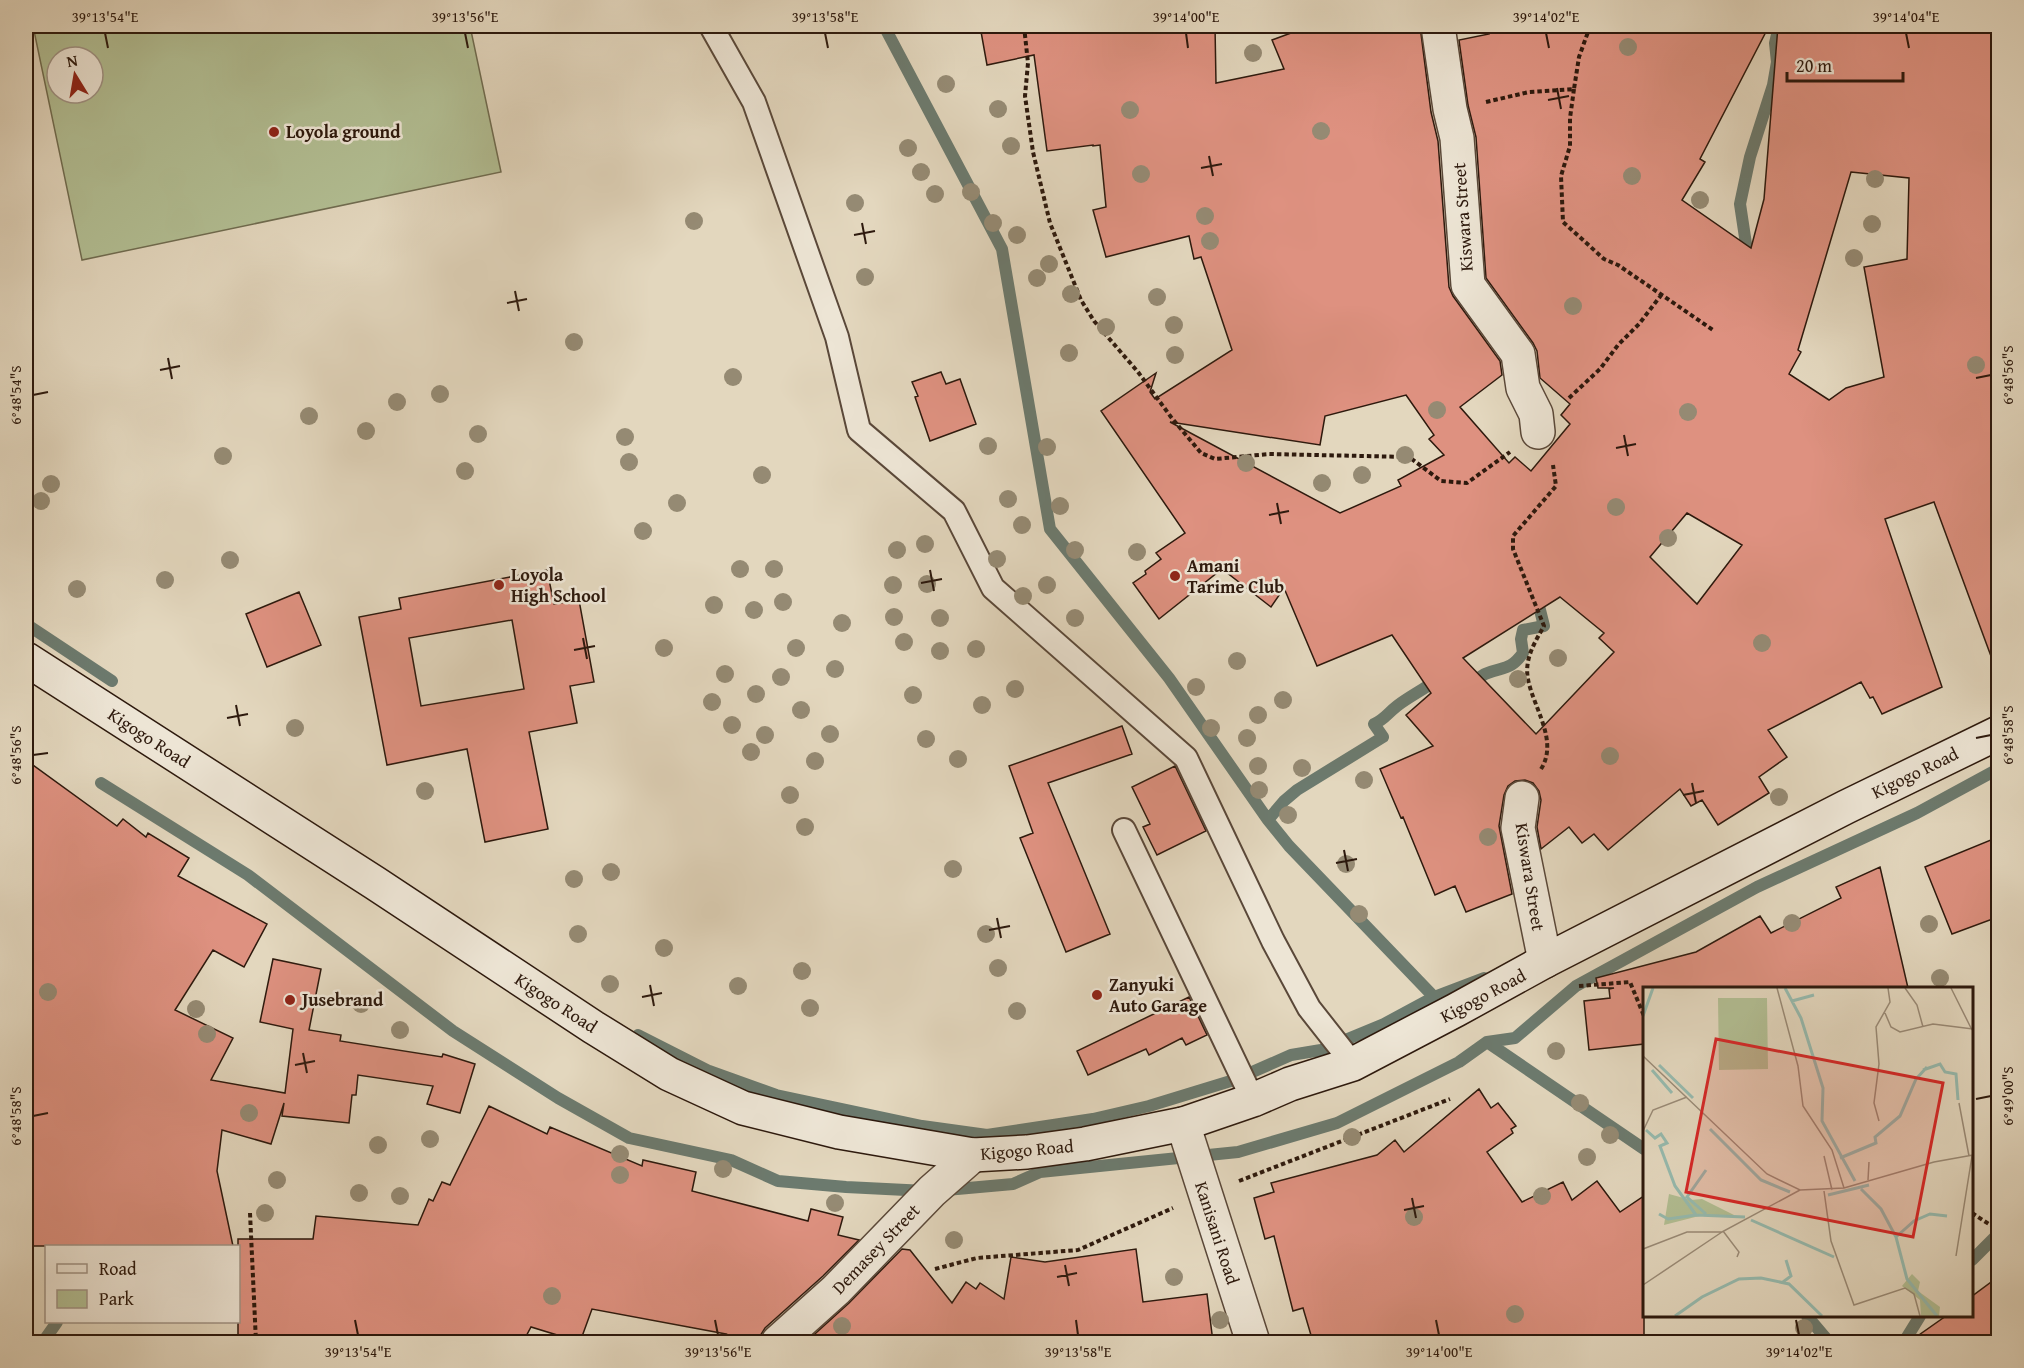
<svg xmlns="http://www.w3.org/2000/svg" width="2024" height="1368" viewBox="0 0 2024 1368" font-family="'Gentium Book Plus',serif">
<rect width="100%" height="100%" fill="#e3d7be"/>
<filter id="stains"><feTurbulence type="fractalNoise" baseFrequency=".00333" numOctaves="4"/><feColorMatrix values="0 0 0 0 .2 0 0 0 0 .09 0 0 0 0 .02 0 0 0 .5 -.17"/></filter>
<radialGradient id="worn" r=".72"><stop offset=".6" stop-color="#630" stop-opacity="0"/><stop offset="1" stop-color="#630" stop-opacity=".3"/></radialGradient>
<path fill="#b2be93" stroke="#706c50" stroke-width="1.5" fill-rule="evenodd" d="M33,26H470L501,172L82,260ZM57,57H93V93H57Z"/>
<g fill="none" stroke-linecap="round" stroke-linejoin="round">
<path stroke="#6c7a6e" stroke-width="12" d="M884,26L1002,249L1050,529L1169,678L1268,820L1289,846L1434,997
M1742,261L1746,244L1740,204L1750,157L1773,85L1777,62L1775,43L1779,26
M26,624L112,681
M1469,682L1472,683C1476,680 1480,677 1485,674C1503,666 1509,672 1523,653L1521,639L1523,630L1544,626L1536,594
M101,783L248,875L453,1031L558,1098L629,1138L731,1160L778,1181L846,1187L926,1191
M1268,820L1284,801L1297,790L1383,737L1374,724C1384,720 1388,713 1397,706C1410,696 1425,689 1439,678
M638,1035L709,1071L776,1095L922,1126L987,1135L1093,1119L1149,1106L1234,1080L1291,1055L1321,1050L1384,1024L1434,997L1484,978
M1487,1042L1644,1149
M946,1190L1013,1184L1040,1172L1238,1152L1337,1123L1459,1062L1487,1042L1515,1038L1576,986L1757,887L1917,813L1998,769
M1972,1260L1998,1234
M1807,1316L1829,1342
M43,1342L57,1322
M1904,1342L1920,1316"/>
</g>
<path fill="#de9180" stroke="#2d190d" stroke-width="1.5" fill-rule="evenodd" d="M980,26H1215L1216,83L1284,69L1272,40L1310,26H1420L1431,112L1438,141L1449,287L1453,296L1500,361L1502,375L1460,407L1509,463L1515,457L1531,471L1570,424L1561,415L1570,404L1540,378L1537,351L1533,343L1486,278L1476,137L1468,105L1459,40L1489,34L1487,26H1769L1700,159L1705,162L1682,200L1751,248L1764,199L1778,26H1998V224L1995,225L1998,257V667H1995L1934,502L1885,519L1942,687L1882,714L1873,697L1870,698L1861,682L1768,730L1787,757L1759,777L1769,793L1718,825L1702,800L1691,806L1680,789L1608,850L1594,834L1582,843L1569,827L1541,849L1537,827L1541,800L1539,791L1533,783L1525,780L1515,781L1508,786L1504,795L1499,826L1512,894L1466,912L1455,886L1435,895L1403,817L1401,818L1380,769L1433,746L1406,715L1431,693L1392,635L1317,666L1284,588L1271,607L1222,569L1159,619L1133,583L1146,574L1145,571L1161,559L1156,553L1185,533L1101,411L1156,373L1150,392L1155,399L1232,350L1201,257L1194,259L1189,236L1106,257L1093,210L1106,207L1100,145L1093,146V145L1047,151L1034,55L987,65ZM1851,172L1909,178L1907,259L1864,267L1884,377L1846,388L1829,400L1789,374L1801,352L1798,350ZM1406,395L1434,435L1429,439L1444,455L1398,480L1401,486L1340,513L1170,422L1320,445L1325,416ZM1687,513L1742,545L1697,604L1650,557ZM1560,597L1604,633L1599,638L1614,652L1536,734L1463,658Z
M941,372L946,384L960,379L976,424L930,441L915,397L918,396L912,382Z
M547,570L554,604L579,600L594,682L570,686L577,723L529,732L548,829L485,842L467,749L387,765L359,617L401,609L399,598ZM512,620L524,689L421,706L409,638Z
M299,592L321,645L267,667L246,614Z
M1122,726L1132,754L1048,783L1110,934L1066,952L1020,838L1033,833L1009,766Z
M26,760L117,826L123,819L146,837L148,833L189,858L178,876L267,924L244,967L213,950L175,1010L233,1038L211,1080L285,1093L293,1029L260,1022L273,959L321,969L309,1030L341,1035L340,1041L442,1057L443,1054L475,1064L460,1113L427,1104L433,1086L358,1075L356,1095H352L349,1123L282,1116L284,1103L271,1144L222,1130L217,1171L233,1246H26Z
M1175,766L1206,831L1157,855L1143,827L1150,824L1132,787Z
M1998,837V917L1952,934L1925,867Z
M1880,867L1908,988H1644V1044L1589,1050L1584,1001L1610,998L1609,989L1614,988H1598L1596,978L1696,952L1760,916L1771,933L1841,898L1836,887Z
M1189,997L1207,1035L1186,1045L1182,1038L1149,1055L1146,1049L1088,1075L1077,1051Z
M1479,1089L1491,1108L1498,1103L1516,1126L1511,1129L1513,1133L1487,1152L1522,1202L1563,1182L1572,1200L1597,1181L1620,1212L1644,1196V1342H1313L1303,1308L1293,1311L1274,1236L1265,1239L1254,1198L1274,1192L1271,1183L1377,1155L1395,1140L1404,1152Z
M489,1106L547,1134L550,1127L642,1166L643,1160L696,1172L692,1191L808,1221L811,1209L843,1217L838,1235L859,1240L823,1276L765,1328L760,1336V1342H717L726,1334L592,1309L580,1342L531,1327L523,1342H238V1239H313L316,1216L418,1225L429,1199L433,1201L442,1182L450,1185Z
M902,1249L910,1250L952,1303L966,1282L976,1289L980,1283L1004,1299L1011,1257L1045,1262L1136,1249L1143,1302L1207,1294L1213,1342H806L849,1303Z
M1998,1277V1342H1909L1946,1316H1971V1297Z"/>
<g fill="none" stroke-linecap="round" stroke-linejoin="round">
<defs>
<path id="lane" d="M711,26L754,102L837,337L859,430L954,511L993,588L1186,758L1273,941L1309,1008L1353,1064
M1124,830L1253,1100"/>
<path id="street" d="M1438,26L1450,109L1457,138L1468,285L1518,354L1523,388L1536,414L1538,432
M1522,798L1518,828L1545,961
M1183,1124L1253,1342
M778,1342L836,1290L932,1191L973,1155"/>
<path id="secondary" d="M26,659L375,883L593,1027L669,1074L743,1108L839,1132L973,1155L1027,1152L1085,1144L1183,1124L1253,1100L1290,1084L1353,1064L1456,1010L1545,961L1846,807L1998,733"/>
</defs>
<use href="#lane" stroke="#5a4839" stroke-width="26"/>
<use href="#street" stroke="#5a4839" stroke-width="36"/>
<use href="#secondary" stroke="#2d190d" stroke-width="36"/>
<path stroke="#2d190d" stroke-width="4" stroke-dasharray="4.5 3" stroke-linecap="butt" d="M1024,26L1028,63L1025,96L1033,152L1050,223L1081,300L1094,321L1138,372L1171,417L1201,453L1215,459L1269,454L1409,457L1441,481L1467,483L1510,452
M1574,89L1570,118V146L1561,176L1563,222L1604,259L1618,265L1713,330
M1486,102L1529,92L1574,89L1579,57L1588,32L1631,28L1633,26
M1569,398L1600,369L1618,345L1639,324L1662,294
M1541,769C1559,741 1533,707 1528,679C1524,659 1535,642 1544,626L1513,549V536L1556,486L1553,465
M1579,986L1630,982L1644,1016
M1239,1181L1450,1099
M250,1213L256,1342
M1972,1213L1998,1230
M935,1269L977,1258L1078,1250L1173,1208"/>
<use href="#lane" stroke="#ede5d5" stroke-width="22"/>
<use href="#street" stroke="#ede5d5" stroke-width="33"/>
<use href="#secondary" stroke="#ede5d5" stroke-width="33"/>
</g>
<g fill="#958a73">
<circle cx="1628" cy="47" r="9"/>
<circle cx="1253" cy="53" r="9"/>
<circle cx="946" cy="84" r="9"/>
<circle cx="998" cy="109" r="9"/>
<circle cx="1130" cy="110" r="9"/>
<circle cx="1321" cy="131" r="9"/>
<circle cx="1011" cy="146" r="9"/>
<circle cx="908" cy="148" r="9"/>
<circle cx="921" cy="172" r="9"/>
<circle cx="1141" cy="174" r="9"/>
<circle cx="1632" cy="176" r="9"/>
<circle cx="1875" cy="179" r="9"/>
<circle cx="971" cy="192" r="9"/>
<circle cx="935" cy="194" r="9"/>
<circle cx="1700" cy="200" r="9"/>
<circle cx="855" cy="203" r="9"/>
<circle cx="1205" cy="216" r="9"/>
<circle cx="694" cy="221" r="9"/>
<circle cx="993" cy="223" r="9"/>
<circle cx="1872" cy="224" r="9"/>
<circle cx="1017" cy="235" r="9"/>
<circle cx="1210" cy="241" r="9"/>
<circle cx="1854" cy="258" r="9"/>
<circle cx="1049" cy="264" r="9"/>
<circle cx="865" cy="277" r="9"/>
<circle cx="1037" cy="278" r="9"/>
<circle cx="1071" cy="294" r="9"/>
<circle cx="1157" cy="297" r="9"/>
<circle cx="1573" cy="306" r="9"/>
<circle cx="1174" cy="325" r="9"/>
<circle cx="1106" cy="327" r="9"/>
<circle cx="574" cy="342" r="9"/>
<circle cx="1069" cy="353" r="9"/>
<circle cx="1175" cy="355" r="9"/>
<circle cx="1976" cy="365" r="9"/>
<circle cx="733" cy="377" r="9"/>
<circle cx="440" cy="394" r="9"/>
<circle cx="397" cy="402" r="9"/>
<circle cx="1437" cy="410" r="9"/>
<circle cx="1688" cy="412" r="9"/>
<circle cx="309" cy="416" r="9"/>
<circle cx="366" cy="431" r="9"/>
<circle cx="478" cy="434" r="9"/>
<circle cx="625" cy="437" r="9"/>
<circle cx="988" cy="446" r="9"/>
<circle cx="1047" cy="447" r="9"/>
<circle cx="1405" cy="455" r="9"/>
<circle cx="223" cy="456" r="9"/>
<circle cx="629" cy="462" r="9"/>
<circle cx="1246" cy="463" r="9"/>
<circle cx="465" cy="471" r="9"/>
<circle cx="762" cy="475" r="9"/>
<circle cx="1362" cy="475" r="9"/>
<circle cx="1322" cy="483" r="9"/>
<circle cx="51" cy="484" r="9"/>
<circle cx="1008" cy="499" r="9"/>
<circle cx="41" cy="501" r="9"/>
<circle cx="677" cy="503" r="9"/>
<circle cx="1060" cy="506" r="9"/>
<circle cx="1616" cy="507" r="9"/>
<circle cx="1022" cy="525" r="9"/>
<circle cx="643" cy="531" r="9"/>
<circle cx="1668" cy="538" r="9"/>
<circle cx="925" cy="544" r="9"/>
<circle cx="897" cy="550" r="9"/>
<circle cx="1075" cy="550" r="9"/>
<circle cx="1137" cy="552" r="9"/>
<circle cx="997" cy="559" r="9"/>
<circle cx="230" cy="560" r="9"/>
<circle cx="740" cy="569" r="9"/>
<circle cx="774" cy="569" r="9"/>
<circle cx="165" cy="580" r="9"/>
<circle cx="927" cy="584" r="9"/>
<circle cx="893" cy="585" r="9"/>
<circle cx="1047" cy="585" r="9"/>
<circle cx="77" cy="589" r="9"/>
<circle cx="1023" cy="596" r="9"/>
<circle cx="783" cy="602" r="9"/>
<circle cx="714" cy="605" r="9"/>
<circle cx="754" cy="610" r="9"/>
<circle cx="894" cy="617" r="9"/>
<circle cx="940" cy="618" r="9"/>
<circle cx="1075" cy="618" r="9"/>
<circle cx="842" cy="623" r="9"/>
<circle cx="904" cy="642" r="9"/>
<circle cx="1762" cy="643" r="9"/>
<circle cx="664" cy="648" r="9"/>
<circle cx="796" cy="648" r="9"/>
<circle cx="976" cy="649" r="9"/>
<circle cx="940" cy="651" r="9"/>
<circle cx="1558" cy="658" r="9"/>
<circle cx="1237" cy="661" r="9"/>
<circle cx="835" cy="669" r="9"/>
<circle cx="725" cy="674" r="9"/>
<circle cx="781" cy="677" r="9"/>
<circle cx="1518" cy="679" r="9"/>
<circle cx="1196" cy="687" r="9"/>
<circle cx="1015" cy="689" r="9"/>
<circle cx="756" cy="694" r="9"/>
<circle cx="913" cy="695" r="9"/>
<circle cx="1283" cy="700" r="9"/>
<circle cx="712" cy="702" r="9"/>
<circle cx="982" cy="705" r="9"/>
<circle cx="801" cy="710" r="9"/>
<circle cx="1258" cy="715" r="9"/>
<circle cx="732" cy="725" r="9"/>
<circle cx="295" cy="728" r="9"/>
<circle cx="1211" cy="728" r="9"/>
<circle cx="830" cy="734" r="9"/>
<circle cx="765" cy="735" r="9"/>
<circle cx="1247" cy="738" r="9"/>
<circle cx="926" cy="739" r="9"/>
<circle cx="751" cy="752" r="9"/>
<circle cx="1610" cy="756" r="9"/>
<circle cx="958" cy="759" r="9"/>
<circle cx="815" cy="761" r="9"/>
<circle cx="1258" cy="766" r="9"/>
<circle cx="1302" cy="768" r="9"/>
<circle cx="1364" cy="780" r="9"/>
<circle cx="1259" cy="790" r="9"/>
<circle cx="425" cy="791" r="9"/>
<circle cx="790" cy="795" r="9"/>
<circle cx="1779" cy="797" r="9"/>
<circle cx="1288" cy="815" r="9"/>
<circle cx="805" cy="827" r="9"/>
<circle cx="1488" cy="837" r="9"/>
<circle cx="1346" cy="864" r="9"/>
<circle cx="953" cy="869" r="9"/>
<circle cx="611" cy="872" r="9"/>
<circle cx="574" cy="879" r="9"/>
<circle cx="1359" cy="914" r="9"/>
<circle cx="1792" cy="923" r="9"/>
<circle cx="1929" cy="924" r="9"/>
<circle cx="578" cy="934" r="9"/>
<circle cx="986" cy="934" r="9"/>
<circle cx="664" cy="948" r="9"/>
<circle cx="998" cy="968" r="9"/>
<circle cx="802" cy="971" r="9"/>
<circle cx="1940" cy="978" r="9"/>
<circle cx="610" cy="984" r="9"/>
<circle cx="738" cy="986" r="9"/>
<circle cx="48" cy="992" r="9"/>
<circle cx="361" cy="1004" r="9"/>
<circle cx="810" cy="1008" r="9"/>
<circle cx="196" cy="1009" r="9"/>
<circle cx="1017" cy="1011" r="9"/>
<circle cx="400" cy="1030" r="9"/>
<circle cx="207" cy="1034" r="9"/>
<circle cx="1556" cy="1051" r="9"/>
<circle cx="1580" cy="1103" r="9"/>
<circle cx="249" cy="1113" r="9"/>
<circle cx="1610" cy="1135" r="9"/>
<circle cx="1352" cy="1137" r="9"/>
<circle cx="430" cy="1139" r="9"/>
<circle cx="378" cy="1145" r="9"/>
<circle cx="620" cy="1154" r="9"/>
<circle cx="1587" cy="1157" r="9"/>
<circle cx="723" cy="1169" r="9"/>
<circle cx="620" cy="1175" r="9"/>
<circle cx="277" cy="1180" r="9"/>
<circle cx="359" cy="1193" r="9"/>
<circle cx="400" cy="1196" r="9"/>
<circle cx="1542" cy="1196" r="9"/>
<circle cx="835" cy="1203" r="9"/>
<circle cx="265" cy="1213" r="9"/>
<circle cx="1414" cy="1217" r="9"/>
<circle cx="954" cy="1240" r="9"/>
<circle cx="1174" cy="1277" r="9"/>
<circle cx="552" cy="1296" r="9"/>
<circle cx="1515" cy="1314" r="9"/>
<circle cx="1220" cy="1320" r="9"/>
<circle cx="842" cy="1326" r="9"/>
<circle cx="1804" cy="1328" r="9"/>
</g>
<path fill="none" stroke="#2d190d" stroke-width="2" d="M105,33L108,48M465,33L468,48M825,33L828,48M1186,33L1188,48M1546,33L1549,48M1906,33L1909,48M1557,88L1561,109M1548,100L1569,96M1209,156L1213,176M1201,168L1222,164M862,223L866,244M854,235L875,231M515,291L519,311M507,303L527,299M168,358L172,379M160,370L180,366M1976,378L1991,375M33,395L48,392M1624,435L1628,456M1616,448L1636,444M1277,503L1281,524M1269,515L1289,511M930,570L934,591M921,583L942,579M583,638L587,659M574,650L595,646M236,705L240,726M227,718L248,714M1976,738L1991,735M33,755L48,753M1692,783L1696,803M1683,795L1704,791M1344,850L1348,871M1336,863L1357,859M997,918L1001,938M989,930L1010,926M650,985L654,1006M642,997L662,993M303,1053L307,1073M295,1065L315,1061M1976,1099L1991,1096M33,1116L48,1113M1412,1198L1416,1218M1404,1210L1424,1206M1065,1265L1069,1286M1057,1277L1077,1273M355,1320L358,1335M715,1320L718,1335M1076,1320L1078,1335M1436,1320L1439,1335M1796,1320L1799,1335"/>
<g fill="#8f2418" stroke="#ede5d5" stroke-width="2">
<circle cx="274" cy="132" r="6"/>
<circle cx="1175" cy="576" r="6"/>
<circle cx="499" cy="585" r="6"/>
<circle cx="1097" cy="995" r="6"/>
<circle cx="290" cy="1000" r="6"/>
</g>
<g text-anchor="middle" stroke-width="5" stroke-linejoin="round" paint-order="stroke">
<g font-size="18" font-weight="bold" fill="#2d190d" stroke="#ede5d5" text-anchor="start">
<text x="286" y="138">Loyola ground</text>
<text x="1187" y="572">Amani<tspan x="1187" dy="21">Tarime Club</tspan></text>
<text x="511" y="581">Loyola<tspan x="511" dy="21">High School</tspan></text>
<text x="1109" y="991">Zanyuki<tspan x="1109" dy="21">Auto Garage</tspan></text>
<text x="302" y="1006">Jusebrand</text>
</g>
<g font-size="18" fill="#2d190d" stroke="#ede5d5">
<text transform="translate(1463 217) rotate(-94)" y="6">Kiswara Street</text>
<text transform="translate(149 738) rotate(33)" y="6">Kigogo Road</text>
<text transform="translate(1915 773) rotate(-26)" y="6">Kigogo Road</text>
<text transform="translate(1530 877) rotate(81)" y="6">Kiswara Street</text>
<text transform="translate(1483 996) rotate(-28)" y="6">Kigogo Road</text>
<text transform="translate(556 1003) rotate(33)" y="6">Kigogo Road</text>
<text transform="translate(1027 1150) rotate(-5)" y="6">Kigogo Road</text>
<text transform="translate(1217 1233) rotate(72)" y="6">Kanisani Road</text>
<text transform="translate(876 1249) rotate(-46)" y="6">Demasey Street</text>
</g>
</g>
<g transform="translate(1643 987)">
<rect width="330" height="330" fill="#e3d7be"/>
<path d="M75,11H124L125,82L76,83ZM26,207L48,213L59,212L91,228H60L21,238ZM269,287L277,295L275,304L297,320L296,329H278L277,313L259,299Z" fill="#b2be93"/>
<path fill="none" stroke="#96baae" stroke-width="3" d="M142,1L158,31L180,101L179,134L212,194M149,14L171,8M0,29L10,1M16,78L50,111M9,83L29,106M280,83L297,77L302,85L313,87L315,113M67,142L118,193L147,205M3,143L12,151L18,147L24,156L17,159L32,199L53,228M197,171L233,156L232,150L257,129L273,92L284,80M63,183L44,210L63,227M218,202L238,222L253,250L264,292L294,329M185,208L226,198M16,227L25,232L53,228L102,230M108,233L191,270M253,250L271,234L287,227L304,229M140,295L148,289L143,273M32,329L59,310L96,292L118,291L146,297L179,329"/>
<path fill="none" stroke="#9a8b77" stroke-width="1.5" d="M134,1L155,79L160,119L189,163L201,201M262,1L274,18L280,40M308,1L329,43M242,26L248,40L257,45L290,37L330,42M0,69L124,187L157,203L201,201L291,175L330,168M316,116L326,169M236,134L231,116L236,77L233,40L247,15L245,1M0,144L10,123L44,110M181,169L189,203M225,193L226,175M181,204L188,254L211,318L262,301L271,307L277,329M80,244L96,265L94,270M0,262L44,245H79L157,203M313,269L329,169M0,298L79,245"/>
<path fill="#d62828" fill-opacity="0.15" stroke="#d62828" stroke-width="3" d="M73,52L300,96L270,250L43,205Z"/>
<rect width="330" height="330" fill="none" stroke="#2d190d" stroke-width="3"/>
</g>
<rect width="2024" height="1368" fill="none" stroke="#e3d7be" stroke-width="66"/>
<rect x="45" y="1245" width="195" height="78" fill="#ede5d5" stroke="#a09385" stroke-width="1.5"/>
<rect x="57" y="1264" width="30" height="9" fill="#ede5d5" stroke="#a09385" stroke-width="1.5"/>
<text x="99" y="1275" font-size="18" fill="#2d190d">Road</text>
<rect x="57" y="1290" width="30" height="18" fill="#b2be93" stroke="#a09385" stroke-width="1.5"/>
<text x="99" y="1305" font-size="18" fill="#2d190d">Park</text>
<g transform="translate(75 75) rotate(349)"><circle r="28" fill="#ede5d5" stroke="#a09385" stroke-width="1.5"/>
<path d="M0-4.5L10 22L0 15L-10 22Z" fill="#8f2418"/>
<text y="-9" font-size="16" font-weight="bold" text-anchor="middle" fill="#2d190d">N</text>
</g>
<path d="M1787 72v9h116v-9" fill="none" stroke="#2d190d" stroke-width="3"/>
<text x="1796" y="72" font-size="18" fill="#2d190d" stroke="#ede5d5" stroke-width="4.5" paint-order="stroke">20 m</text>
<rect x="33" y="33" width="1958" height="1302" fill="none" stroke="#2d190d" stroke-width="2"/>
<g font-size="15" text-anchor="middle" fill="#2d190d">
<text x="105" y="22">39°13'54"E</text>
<text x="465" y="22">39°13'56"E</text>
<text x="825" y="22">39°13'58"E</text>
<text x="1186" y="22">39°14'00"E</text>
<text x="1546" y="22">39°14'02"E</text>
<text x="1906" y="22">39°14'04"E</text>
<text transform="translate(2008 375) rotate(-90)" y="5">6°48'56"S</text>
<text transform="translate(16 395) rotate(-90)" y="5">6°48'54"S</text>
<text transform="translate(2008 735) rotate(-90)" y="5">6°48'58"S</text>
<text transform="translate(16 755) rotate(-90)" y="5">6°48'56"S</text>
<text transform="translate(2008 1096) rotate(-90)" y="5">6°49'00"S</text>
<text transform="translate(16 1116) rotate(-90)" y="5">6°48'58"S</text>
<text x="358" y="1357">39°13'54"E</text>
<text x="718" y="1357">39°13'56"E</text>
<text x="1078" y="1357">39°13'58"E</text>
<text x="1439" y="1357">39°14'00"E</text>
<text x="1799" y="1357">39°14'02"E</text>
</g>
<rect width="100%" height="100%" filter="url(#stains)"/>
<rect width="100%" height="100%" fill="url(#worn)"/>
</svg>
